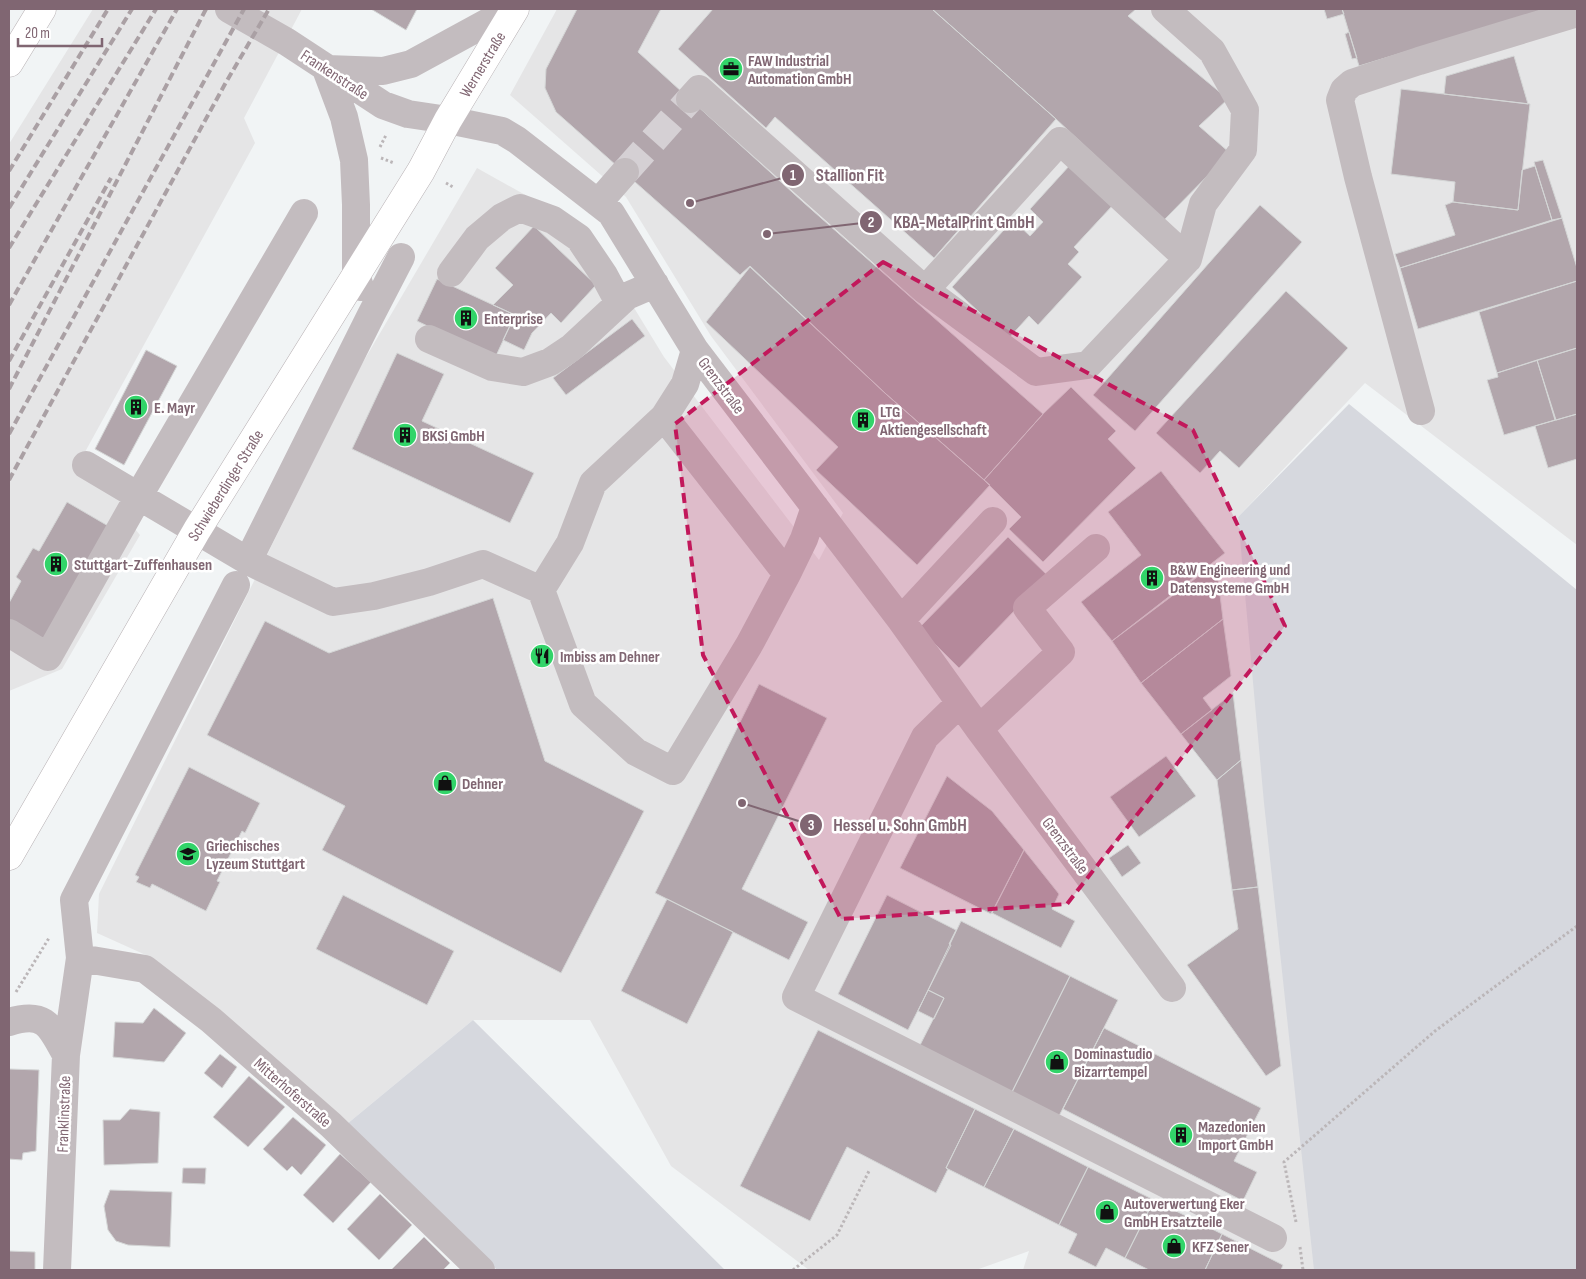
<svg xmlns="http://www.w3.org/2000/svg" width="1586" height="1279" font-family="'Sofia Sans Condensed',sans-serif">
  <rect width="100%" height="100%" fill="#f1f4f5"/>
  <path fill="#e5e5e6" d="M93,9H302L244,118L255,143L85,452L136,484L121,512L140,535L62,669L9,691V144Z
    M557,9H1577V545L1365,383L1238,517L1315,1270H1023L1029,1251L976,1270H809L671,1166L590,1020H473L347,1124L148,956L97,933L99,894L359,369L477,168L586,229L664,357L819,560L843,513L711,336L626,197L510,95Z"/>
  <path fill="#d6d8de" d="M1349,404L1577,590V1270H1314L1264,803L1238,517Z
    M473,1020L725,1270H497L347,1124Z"/>
  <path fill="#b2a6ac" stroke="#d4d6d6" d="M371,9H417L406,30Z
    M577,9H661L638,52L803,202L1043,414L984,480L886,394L750,266L740,275L556,112L545,88L546,69Z
    M713,9H932L1056,119L934,258L775,117L766,128L678,49Z
    M932,9H1136L1128,16L1228,99L1199,126L1230,153L1164,220L1056,119Z
    M1324,9H1342L1344,14L1327,19Z
    M1342,9H1546L1359,66Z
    M1349,32L1357,58L1352,59L1345,34Z
    M1514,56L1528,104L1444,94L1446,76Z
    M1401,89L1530,104L1518,210L1453,202L1455,182L1391,174Z
    M1543,160L1562,218L1552,220L1534,162Z
    M1070,165L1113,205L1074,247L1079,252L1068,264L1082,277L1038,325L1029,316L1008,339L952,287L1013,220L1030,236L1043,222L1030,209Z
    M1535,166L1552,220L1400,268L1395,254L1455,235L1445,205L1453,202L1518,210L1522,170Z
    M1260,205L1302,242L1135,431L1093,395Z
    M1562,218L1577,268V281L1418,329L1400,268Z
    M534,226L596,285L561,323L551,313L532,333L524,350L503,340L515,315L493,305L513,285L495,268Z
    M750,267L886,394L990,485L917,565L816,470L838,447L706,322Z
    M437,279L515,315L495,358L417,321Z
    M1577,281V348L1497,373L1479,312Z
    M1286,291L1348,348L1239,468L1220,451L1200,473L1156,433Z
    M632,319L645,336L566,395L553,378Z
    M1577,348V414L1556,420L1537,360Z
    M146,350L177,366L124,465L95,449Z
    M397,353L444,374L422,421L534,473L510,523L352,449Z
    M1537,360L1555,420L1504,435L1487,380L1498,377L1497,373Z
    M1071,387L1116,431L1108,439L1136,468L1043,562L1009,529L1021,517L984,480L1043,414Z
    M1577,414V459L1548,468L1535,426Z
    M1161,471L1225,553L1112,641L1081,602L1141,555L1108,512Z
    M67,502L110,527L44,640L9,620V603L21,581L16,577L33,548L39,551Z
    M1008,537L1048,576L959,668L919,628Z
    M1216,563L1223,619L1141,683L1112,641Z
    M493,598L545,761L644,811L561,973L322,850L345,806L207,735L265,621L329,653Z
    M1223,619L1231,676L1203,698L1212,710L1181,734L1141,683Z
    M759,684L827,718L742,889L808,922L789,960L655,893Z
    M1233,693L1241,760L1217,780L1181,734Z
    M1166,756L1196,796L1139,837L1110,797Z
    M1241,760L1258,887L1232,890L1217,780Z
    M189,767L260,803L245,833L242,831L217,881L220,882L206,911L152,884L150,888L136,882L139,877L135,875Z
    M947,776L992,811L1024,850L991,914L900,868Z
    M1128,845L1141,863L1122,877L1109,858Z
    M1024,850L1059,894L1052,909L1075,921L1061,948L992,913Z
    M1258,887L1281,1066L1266,1076L1187,965L1238,929L1232,890Z
    M343,895L454,951L427,1005L316,949Z
    M887,895L956,930L949,944L951,945L908,1030L838,994Z
    M667,899L733,932L687,1024L621,991Z
    M961,921L1070,976L1010,1096L918,1049L944,998L928,990Z
    M1070,976L1118,1000L1057,1120L1010,1096Z
    M928,990L944,998L934,1019L918,1011Z
    M154,1008L186,1033L164,1062L113,1057L115,1022L143,1023Z
    M1104,1028L1261,1108L1234,1161L1257,1172L1243,1201L1063,1109Z
    M818,1030L975,1109L946,1168L948,1169L936,1193L847,1147L810,1221L740,1186Z
    M220,1054L237,1067L222,1088L204,1073Z
    M9,1069L39,1070L36,1151L23,1153L22,1160L9,1159Z
    M249,1076L285,1107L248,1147L213,1117Z
    M130,1109L160,1112L158,1163L104,1165L103,1120H120Z
    M975,1109L1014,1129L984,1187L946,1168Z
    M293,1117L326,1145L301,1175L292,1166L287,1171L263,1149Z
    M1014,1129L1088,1167L1059,1225L984,1187Z
    M340,1154L371,1182L333,1223L303,1195Z
    M1088,1167L1154,1200L1125,1258L1106,1248L1096,1267L1068,1253L1077,1234L1059,1225Z
    M183,1168H206L205,1184L182,1183Z
    M110,1190L172,1192L170,1247L128,1245L116,1241L108,1230L104,1206Z
    M380,1194L412,1225L379,1260L347,1229Z
    M1154,1200L1222,1234L1205,1270H1149L1125,1258Z
    M1222,1234L1283,1265L1281,1270H1205Z
    M424,1237L450,1263L443,1270H391Z
    M9,1251L35,1252V1270H9Z"/>
  <g fill="none" stroke-linecap="round" stroke-linejoin="round">
    <path stroke="#d5d0d4" stroke-width="28" stroke-dasharray="28 14" stroke-linecap="butt" d="M625,172L690,99"/>
    <g stroke="#b7b0b3" stroke-width="29">
      <path id="major" d="M9,856L197,530L421,171L448,120L515,9"/>
    </g>
    <g stroke="#b6afb2" stroke-width="29">
      <path id="highway" d="M9,63L42,9"/>
    </g>
    <path stroke="#bbb6b8" stroke-width="3" stroke-dasharray="2.5 2.5" stroke-linecap="butt" d="M380,147L386,135
      M381,158L394,163
      M446,183L453,187
      M16,992L49,938
      M1296,1222L1284,1162L1435,1031L1577,926
      M1300,1247L1303,1270
      M793,1270L837,1235L869,1171"/>
    <path stroke="#c3bcbf" stroke-width="28" d="M229,9L287,42L383,105L408,114L448,120L502,131L517,140L611,213L695,350L901,620L979,729L1172,988
      M1165,9L1212,51L1245,110L1243,150L1203,204L1188,259
      M326,69L344,117L354,160L356,205V274L360,287
      M327,69L383,71L411,64L512,9
      M690,99L699,89L925,290L1036,372L1088,365L1188,259L1060,141L925,290
      M598,203L625,172
      M451,273L477,238L502,217L520,208L553,220L579,238L604,275L619,303
      M429,339L492,367L523,372L550,362L571,348L627,296L655,284
      M1421,411L1358,177L1340,100L1344,90L1352,83L1419,61L1577,13
      M664,417L685,384L695,350
      M86,465L248,561L333,602L374,596L429,582L483,564L541,590L583,704L636,752L673,771L749,645L787,574L664,417L593,483L570,543L541,590
      M248,561L371,315L401,257
      M787,574L804,539L815,507
      M901,620L993,521
      M9,633L48,657L145,485L304,213
      M960,703L925,737L796,997L1273,1238
      M979,729L1061,652L1027,608L1096,548
      M80,958L145,969L211,1020L331,1125L481,1270
      M9,1022C45,1011 50,1025 66,1055
      M57,1270L66,1055L80,958L74,900L236,585"/>
    <use href="#major" stroke="#fff" stroke-width="28"/>
    <use href="#highway" stroke="#fff" stroke-width="28"/>
    <path stroke="#aaa0a4" stroke-width="4" stroke-dasharray="8 4" stroke-linecap="butt" d="M9,171L108,9
      M9,208L132,9
      M9,248L156,9
      M9,305L177,9
      M9,361L111,178
      M9,389L206,9
      M9,434L244,9
      M9,480L225,84L269,9"/>
  </g>
  <path fill="#c2185b" fill-opacity="0.2" stroke="#c2185b" stroke-width="4" stroke-dasharray="10 6" stroke-linejoin="round" d="M883,262L1193,430L1285,626L1067,904L841,919L703,655L675,424Z"/>
  <defs>
    <g id="office-disc" transform="scale(1.25)"><circle r="9.5" fill="#32d469" stroke="#fff"/><path d="M-6-3h4V-5.5h4V-3h4V5H-6ZM-1-4.5V-3h2v-1.5ZM-6 0V1H6V0Z" fill="#111"/></g>
    <g id="building-disc" transform="scale(1.25)"><circle r="9.5" fill="#32d469" stroke="#fff"/><path d="M-4-6H4V6H1V3H-1V6H-4ZM-2.5-4.3h1.7v1.8h-1.7ZM.8-4.3h1.7v1.8H.8ZM-2.5-1h1.7V.8h-1.7ZM.8-1h1.7V.8H.8Z" fill="#111"/></g>
    <g id="restaurant-disc" transform="scale(1.25)"><circle r="9.5" fill="#32d469" stroke="#fff"/><path d="M-5-6h1v4h1v-4h1v4h1v-4h1v5L-1.5 .5V6h-2V.5L-5-1ZM5-6V6H3V1.5H1.5Q1.5-4 5-6Z" fill="#111"/></g>
    <g id="shop-disc" transform="scale(1.25)"><circle r="9.5" fill="#32d469" stroke="#fff"/><path d="M-5-2.5h2.3a2.7 3.5 0 0 1 5.4 0H5L5.5 6h-11ZM-1.5-2.5h3a1.5 2.3 0 0 0-3 0Z" fill="#111"/></g>
    <g id="school-disc" transform="scale(1.25)"><circle r="9.5" fill="#32d469" stroke="#fff"/><path d="M0-5L7-2L0 1L-7-2ZM-4 1L0 2.5L4 1V4Q0 6-4 4Z" fill="#111"/></g>
  </defs>
  <g fill-rule="evenodd">
    <use href="#office-disc" x="731" y="69"/>
    <use href="#building-disc" x="466" y="318"/>
    <use href="#building-disc" x="136" y="407"/>
    <use href="#building-disc" x="863" y="420"/>
    <use href="#building-disc" x="405" y="435"/>
    <use href="#building-disc" x="56" y="564"/>
    <use href="#building-disc" x="1152" y="578"/>
    <use href="#restaurant-disc" x="542" y="656"/>
    <use href="#shop-disc" x="445" y="783"/>
    <use href="#school-disc" x="188" y="854"/>
    <use href="#shop-disc" x="1057" y="1062"/>
    <use href="#building-disc" x="1181" y="1135"/>
    <use href="#shop-disc" x="1107" y="1212"/>
    <use href="#shop-disc" x="1174" y="1246"/>
  </g>
  <g text-anchor="middle" stroke-width="5" stroke-linejoin="round" paint-order="stroke">
    <g font-size="16" font-weight="bold" fill="#806672" stroke="#fff" text-anchor="start">
      <text x="748" y="66">FAW Industrial<tspan x="748" dy="18">Automation GmbH</tspan></text>
      <text x="484" y="324">Enterprise</text>
      <text x="154" y="413">E. Mayr</text>
      <text x="880" y="417">LTG<tspan x="880" dy="18">Aktiengesellschaft</tspan></text>
      <text x="422" y="441">BKSi GmbH</text>
      <text x="74" y="570">Stuttgart-Zuffenhausen</text>
      <text x="1170" y="575">B&amp;W Engineering und<tspan x="1170" dy="18">Datensysteme GmbH</tspan></text>
      <text x="560" y="662">Imbiss am Dehner</text>
      <text x="462" y="789">Dehner</text>
      <text x="206" y="851">Griechisches<tspan x="206" dy="18">Lyzeum Stuttgart</tspan></text>
      <text x="1074" y="1059">Dominastudio<tspan x="1074" dy="18">Bizarrtempel</tspan></text>
      <text x="1198" y="1132">Mazedonien<tspan x="1198" dy="18">Import GmbH</tspan></text>
      <text x="1124" y="1209">Autoverwertung Eker<tspan x="1124" dy="18">GmbH Ersatzteile</tspan></text>
      <text x="1192" y="1252">KFZ Sener</text>
    </g>
    <g font-size="16" fill="#806672" stroke="#fff">
      <text transform="translate(482 64) rotate(-59)" y="6">Wernerstraße</text>
      <text transform="translate(335 74) rotate(33)" y="6">Frankenstraße</text>
      <text transform="translate(722 385) rotate(53)" y="6">Grenzstraße</text>
      <text transform="translate(225 485) rotate(-58)" y="6">Schwieberdinger Straße</text>
      <text transform="translate(1066 845) rotate(53)" y="6">Grenzstraße</text>
      <text transform="translate(293 1092) rotate(41)" y="6">Mitterhoferstraße</text>
      <text transform="translate(63 1114) rotate(-88)" y="6">Franklinstraße</text>
    </g>
  </g>
  <path fill="none" stroke="#806672" stroke-width="2" d="M690 203L793 175M767 234L871 222M742 803L811 825"/>
  <g fill="#806672" stroke="#fff" stroke-width="2">
    <circle cx="690" cy="203" r="5"/>
    <circle cx="767" cy="234" r="5"/>
    <circle cx="742" cy="803" r="5"/>
    <circle cx="793" cy="175" r="12"/>
    <circle cx="871" cy="222" r="12"/>
    <circle cx="811" cy="825" r="12"/>
  </g>
  <g font-size="15" text-anchor="middle" font-weight="bold" fill="#fff">
    <text x="793" y="180">1</text>
    <text x="871" y="227">2</text>
    <text x="811" y="830">3</text>
  </g>
  <g font-size="18" text-anchor="middle" font-weight="bold" fill="#806672" stroke="#fff" stroke-width="5" stroke-linejoin="round" paint-order="stroke">
    <text x="850" y="181">Stallion Fit</text>
    <text x="964" y="228">KBA-MetalPrint GmbH</text>
    <text x="900" y="831">Hessel u. Sohn GmbH</text>
  </g>
  <rect width="1586" height="1279" fill="none" stroke="#806672" stroke-width="20"/>
  <path d="M18 38v8h84v-8" fill="none" stroke="#806672" stroke-width="2.5"/>
  <text x="25" y="38" font-size="15" fill="#806672" stroke="#ffffff" stroke-width="4" paint-order="stroke">20 m</text>
</svg>
